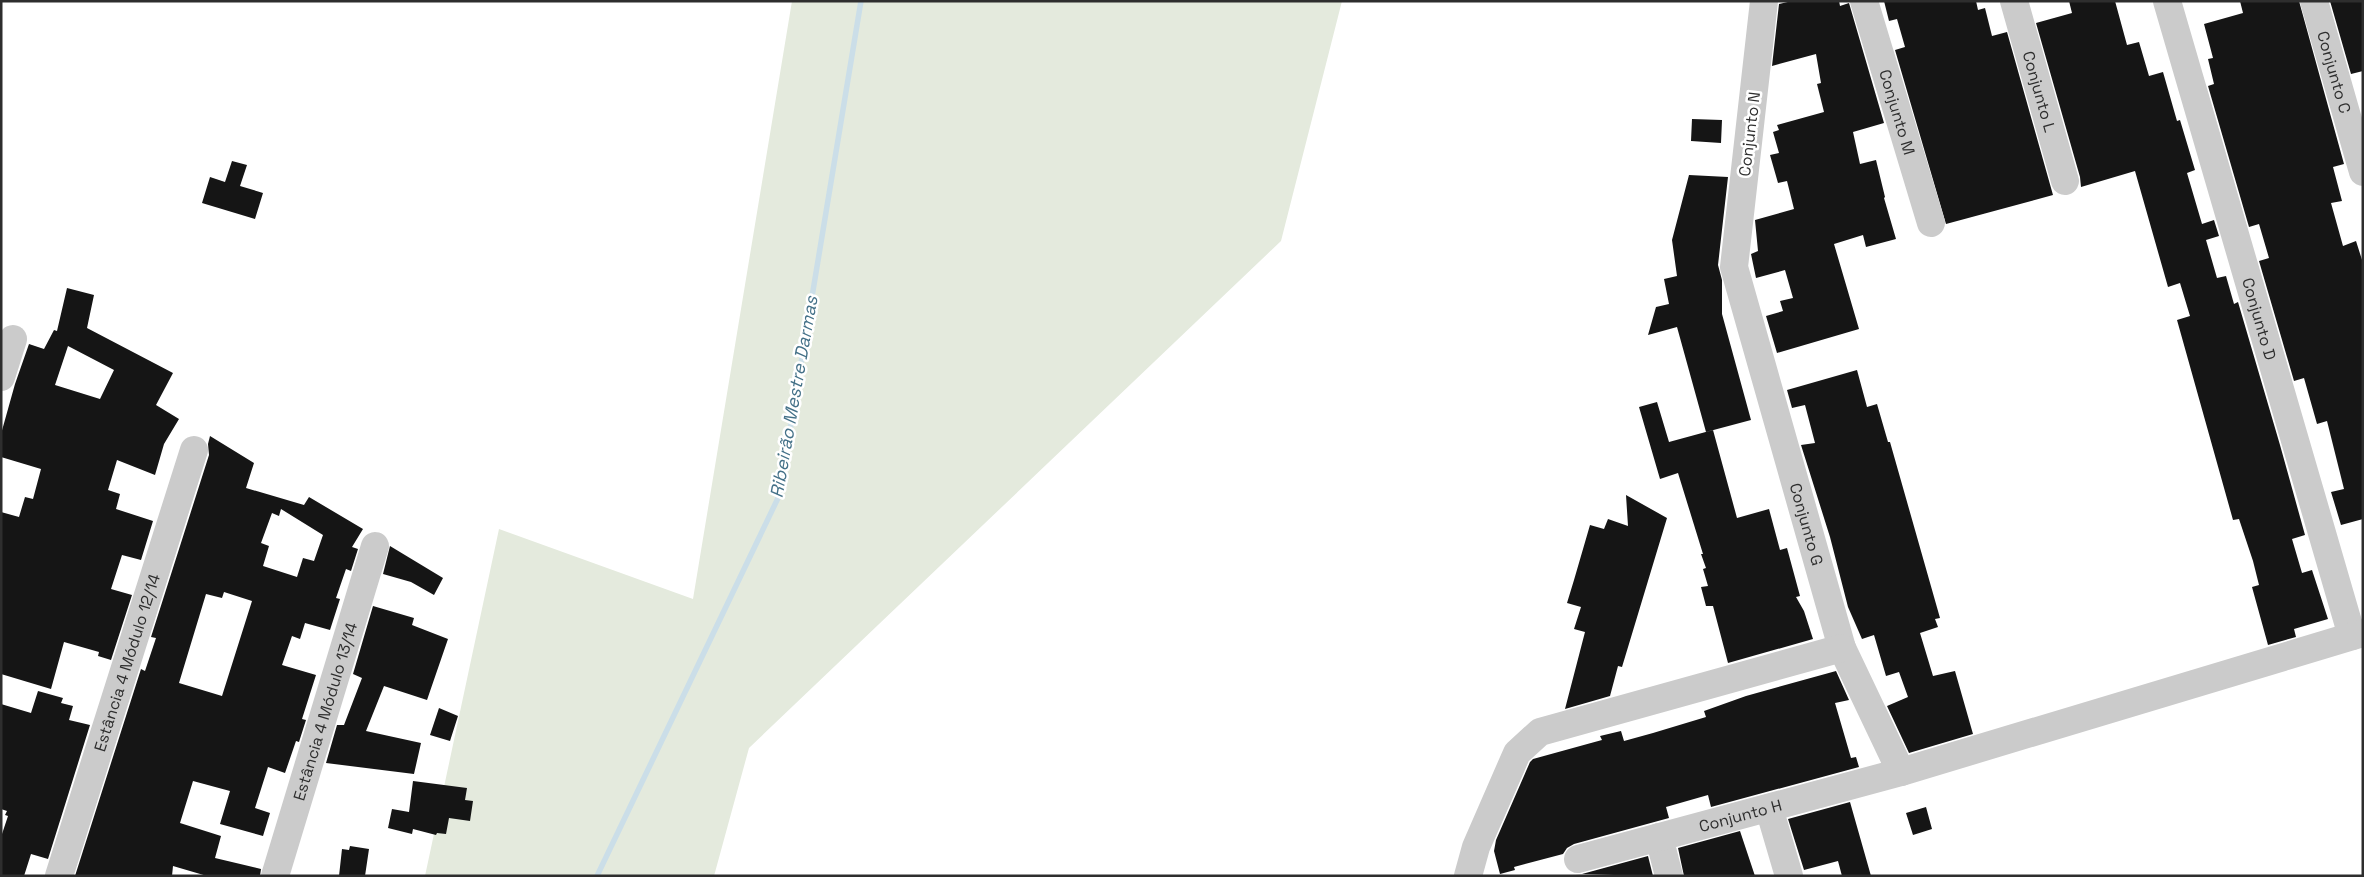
<svg xmlns="http://www.w3.org/2000/svg" width="2364" height="877" font-family="'Space Grotesk',sans-serif">
  <rect width="100%" height="100%" fill="#fff"/>
  <path fill="#e4eadd" d="M792,1H1342L1281,241L749,748L714,876H425L499,529L693,599Z"/>
  <g fill="none" stroke-linecap="round" stroke-linejoin="round">
    <path stroke="#cbdee8" stroke-width="5.5" d="M597,876L779,496L861,1"/>
  </g>
  <path fill="#151515" fill-rule="evenodd" d="M1792,1H1839L1840,6L1849,3L1884,123L1853,132L1860,164L1876,160L1885,197L1884,198L1896,239L1866,247L1863,235L1834,244L1859,329L1777,353L1766,316L1783,311L1780,301L1793,298L1785,270L1756,278L1751,254L1758,251L1755,220L1794,209L1787,181L1778,183L1770,155L1779,153L1773,132L1779,130L1777,125L1824,112L1817,84L1821,83L1816,54L1772,66L1779,4Z
    M1884,1H1976L1978,10L1985,8L1992,36L2007,32L2053,195L1946,224L1895,50L1905,47L1897,19L1889,21Z
    M2069,1H2115L2127,45L2139,42L2149,76L2163,72L2177,121L2180,120L2195,170L2187,173L2202,224L2214,220L2219,236L2206,240L2217,278L2226,276L2234,304L2238,302L2280,445L2305,535L2292,539L2302,573L2312,570L2328,619L2294,629L2296,637L2268,645L2252,587L2259,585L2253,561L2239,519L2233,520L2177,320L2190,316L2180,283L2168,287L2135,171L2081,187L2080,177L2036,23L2072,13Z
    M2240,1H2299L2344,164L2333,167L2342,201L2331,203L2343,246L2356,241L2363,263V519L2341,525L2331,492L2344,489L2327,421L2317,424L2304,378L2294,381L2259,261L2269,258L2259,224L2249,227L2208,86L2214,84L2208,59L2213,58L2204,24L2243,13Z
    M2330,1H2363V71L2351,74Z
    M1692,119L1722,120L1721,143L1691,141Z
    M232,161L247,165L240,186L263,193L255,219L202,203L210,177L225,182Z
    M1689,175L1728,177L1718,265L1722,280V314L1751,420L1706,432L1677,327L1648,335L1656,307L1669,304L1664,279L1677,276L1672,240Z
    M67,288L94,295L87,328L173,373L156,405L179,419L164,444L155,475L117,460L108,490L120,494L116,509L153,521L141,560L122,555L111,589L132,595L111,660L98,656L99,652L64,642L51,689L1,674V512L19,517L25,497L33,499L41,469L1,457V434L15,384L29,344L44,349L54,330L57,331ZM68,346L114,370L100,399L55,385Z
    M1857,370L1867,407L1877,404L1888,442H1890L1940,618L1935,619L1938,627L1920,633L1933,676L1955,671L1973,734L1909,753L1887,706L1908,697L1899,672L1886,676L1874,635L1862,639L1848,607L1830,537L1801,445L1815,443L1805,405L1792,408L1787,390Z
    M1657,402L1669,442L1713,430L1737,518L1769,509L1780,550L1787,548L1800,596L1796,597L1804,611L1813,639L1728,663L1713,606H1706L1701,587L1708,586L1703,569L1706,568L1701,554H1703L1678,473L1660,479L1639,407Z
    M210,436L254,463L246,488L304,505L309,497L363,529L352,547L358,549L351,571L346,569L336,598L340,599L330,630L305,623L300,639L292,636L282,665L316,675L302,719L306,720L299,742L296,741L285,773L268,767L255,808L270,813L263,836L220,824L230,791L193,781L180,823L221,836L215,858L261,869L260,876H207L173,866L172,876H75L141,669L145,671L156,638L151,637L209,455L208,444ZM281,509L323,535L314,561L303,558L297,577L263,566L269,546L261,543L272,513L279,516ZM224,592L252,601L222,696L179,683L206,594L222,598Z
    M1626,495L1667,518L1622,667L1618,666L1610,696L1565,709L1585,632L1574,629L1581,607L1567,603L1574,580L1590,525L1604,529L1608,519L1628,526Z
    M390,546L443,578L434,595L411,582L383,574Z
    M373,606L414,618L412,625L448,639L427,700L384,686L366,731L421,743L414,774L326,763L337,725H344L362,678L353,674Z
    M1836,671L1849,700L1835,703L1851,758L1856,757L1859,767L1711,807L1708,795L1666,807L1669,818L1574,844L1567,848L1563,854L1514,867L1515,870L1500,874L1494,851L1496,840L1530,762L1533,759L1591,743L1602,740L1600,736L1621,731L1624,741L1653,733L1706,717L1704,711L1746,696Z
    M38,691L63,698L61,703L73,706L69,720L90,725L48,859L31,854L24,876H1V837L8,816L5,815L7,811L1,809V704L31,713Z
    M439,708L458,716L450,741L430,735Z
    M413,781L467,788L465,800L473,801L470,821L449,818L446,834L437,833L436,835L413,829L412,834L388,828L392,809L409,812Z
    M1850,802L1871,876H1842L1838,861L1804,870L1788,819Z
    M1926,807L1932,829L1913,835L1906,813Z
    M1740,831L1755,876H1684L1678,848Z
    M350,846L369,849L365,876H339L342,849L349,850Z
    M1648,856L1653,876L1575,874H1582Z"/>
  <g fill="none" stroke-linecap="round" stroke-linejoin="round">
    <g stroke="#cbcbcb" stroke-width="28">
      <path id="s1" d="M1764,1L1734,267L1842,648L1901,772"/>
      <path id="s2" d="M1864,1L1931,223"/>
      <path id="s3" d="M2014,1L2065,181"/>
      <path id="s4" d="M2167,1L2352,636"/>
      <path id="s5" d="M2314,1L2363,172"/>
      <path d="M1,377L13,339"/>
      <path d="M1769,808L1789,876"/>
      <path d="M1659,837L1669,876"/>
      <path id="s6" d="M1578,859L1901,772L2363,633"/>
      <path id="s7" d="M59,876L194,450"/>
      <path id="s8" d="M275,876L375,546"/>
      <path d="M1468,876L1476,847L1517,753L1540,732L1842,648"/>
    </g>
  </g>
  <g text-anchor="middle" stroke-width="5" stroke-linejoin="round" paint-order="stroke">
    <g font-size="16" fill="#2e2e2e" stroke="#fff">
      <text dy="6" stroke="none"><textPath href="#s5" startOffset="74">Conjunto C</textPath></text>
      <text dy="6" stroke="none"><textPath href="#s3" startOffset="94">Conjunto L</textPath></text>
      <text dy="6" stroke="none"><textPath href="#s2" startOffset="116">Conjunto M</textPath></text>
      <text transform="translate(1749 134) rotate(-83)" y="6">Conjunto N</text>
      <text dy="6" stroke="none"><textPath href="#s4" startOffset="331">Conjunto D</textPath></text>
      <text dy="6" stroke="none"><textPath href="#s1" startOffset="535">Conjunto G</textPath></text>
      <text dy="6" stroke="none"><textPath href="#s7" startOffset="224">Estância 4 Módulo 12/14</textPath></text>
      <text dy="6" stroke="none"><textPath href="#s8" startOffset="172">Estância 4 Módulo 13/14</textPath></text>
      <text dy="6" stroke="none"><textPath href="#s6" startOffset="168">Conjunto H</textPath></text>
    </g>
    <g font-size="18" font-style="italic" fill="#447188" stroke="#fff">
      <text transform="translate(794 397) rotate(-80)" y="6">Ribeirão Mestre Darmas</text>
    </g>
  </g>
  <rect width="2364" height="877" fill="none" stroke="#2e2e2e" stroke-width="5"/>
</svg>
